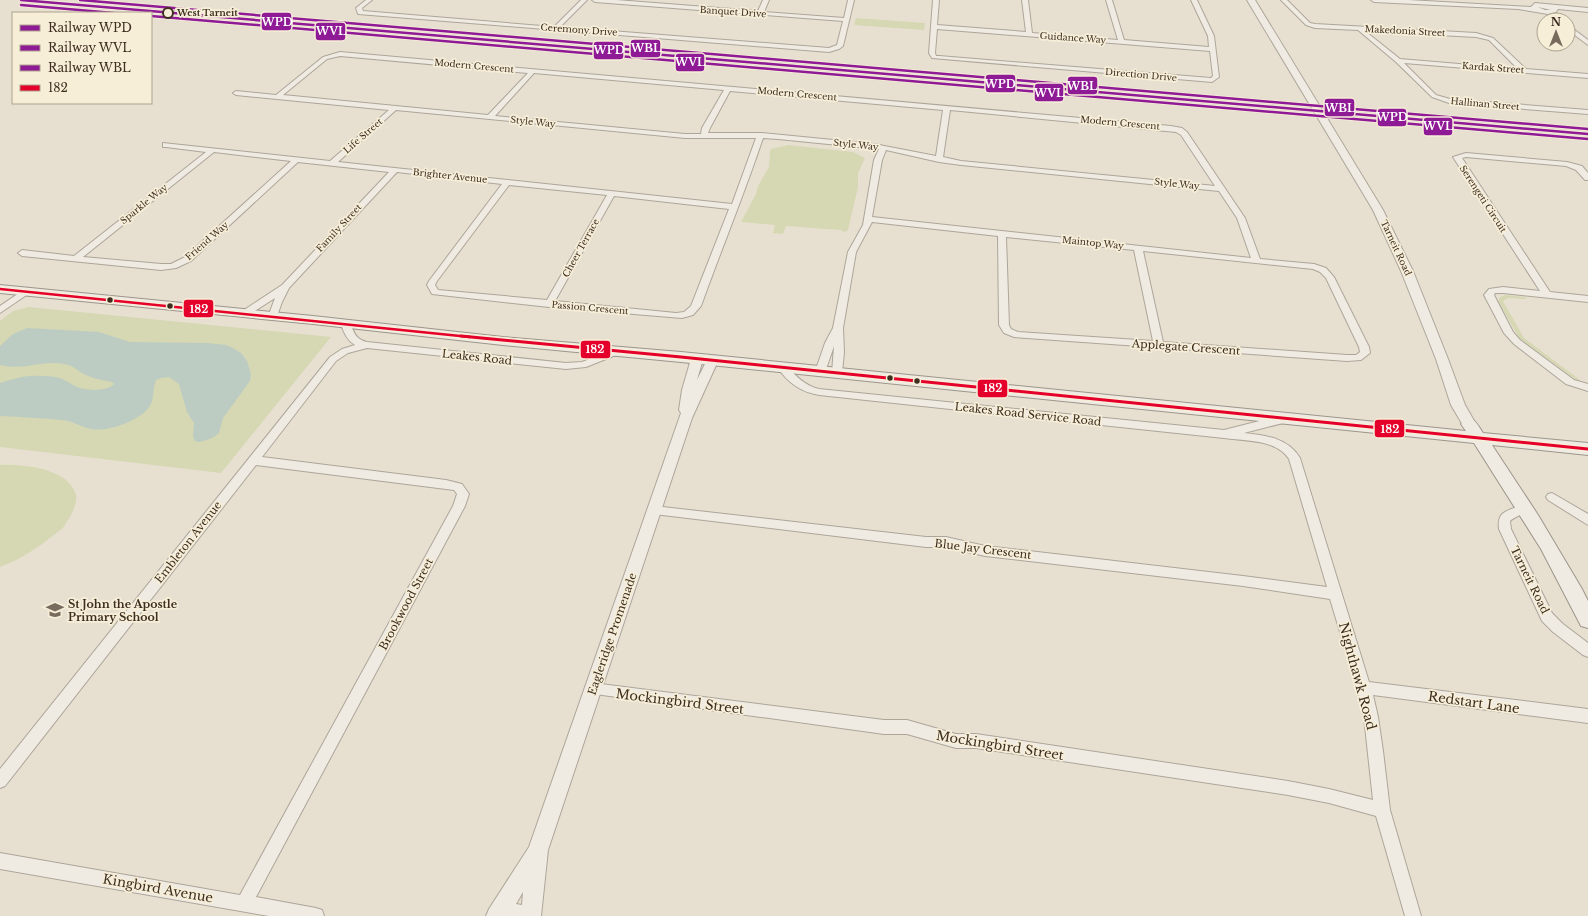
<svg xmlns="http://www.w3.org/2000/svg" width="1588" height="916" font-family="'Libre Baskerville',serif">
  <rect width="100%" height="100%" fill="#e7e0d1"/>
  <path fill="#d6d7b3" d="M856,18L925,23L924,30L854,25Z
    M788,145L853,152L865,158L858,173V187L848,230L845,232L840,230L786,226L783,234L773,233L775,225L741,222L756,194L758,186L769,167L770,151L771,149Z
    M1505,295L1524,297L1527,299L1508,298L1503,301L1524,338L1580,380L1579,381L1572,377L1519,338L1498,301L1500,297Z
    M29,307L331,337L221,473L0,447V321L13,311Z
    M0,465C22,464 69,468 76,495C78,503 71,516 66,523C64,528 59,531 55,534C38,548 21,559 0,567Z"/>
  <path fill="#bcccc2" d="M27,328L99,332L130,342L207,343L226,345L233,348L241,353L247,361L251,374L250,381L223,418L219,433L214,437L207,440L199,442L195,441L193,436L194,423L187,412L179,384L169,377L161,378L156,380C152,389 155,399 149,407C141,420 106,433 91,429C81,427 73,421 62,420C41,418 21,417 0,416V383C13,379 26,375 40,376C46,376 53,376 59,378C65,379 70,384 75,386C84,391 107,392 114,384L112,382C103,380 94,379 86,375C78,372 74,365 64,364C41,360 25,371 0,365V346L13,334Z"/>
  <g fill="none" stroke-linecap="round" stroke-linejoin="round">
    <g stroke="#ada599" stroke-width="2">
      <path id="minor" d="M366,0H372L362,8L363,11L554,27L581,0H587L560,27L829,48L837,45L843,21L595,2L592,0H616L758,11L763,0H769L764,12L844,18L848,0H854L843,46L839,49L829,52L358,14L356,8Z
        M933,0H939L937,25L1026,32L1022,0H1028L1032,33L1118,40L1106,0H1112L1124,40L1209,47L1208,36L1191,0H1197L1214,36L1219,77L1212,82L932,58L929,53ZM937,29L1210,51L1213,76L1211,78L939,56H936L935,53Z
        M1281,0H1287L1310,23L1315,24L1476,33L1493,38L1526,69L1588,74V78L1404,63L1436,95L1450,99L1588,110V114L1449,103L1432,97L1396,62L1358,30L1315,28L1306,25ZM1365,31L1476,37L1489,40L1518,69L1400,59Z
        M1371,0H1408L1531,7L1535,3L1588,8V12L1558,9L1556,12L1548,14L1518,9L1374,2ZM1538,7L1551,10H1545Z
        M1568,25L1588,40V45L1568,30Z
        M340,52L1171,126L1182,128L1187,132L1245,218L1260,259L1314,264L1326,268L1334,277L1369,347L1370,353L1361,360L1347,361L1014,337L1004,333L999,325L998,236L872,222L856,252L843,328L844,352L842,373L837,376L832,373L834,346L825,372L824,374H816L815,372L825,343L833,328L848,252L863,225L874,160L879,149L778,139L763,138C744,195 721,250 701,306L693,315L682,318L549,307L432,294L427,285L429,281L502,184L397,172L289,288L282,302L276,319H270L268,317L275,298L247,316H241L239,314L241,312L282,285L389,172L298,162L191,261L176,268L161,270L22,256L18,253L22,250L74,256L206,152L166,147H163V143L330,161L389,110L236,95L233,93L236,91L276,95L323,57ZM340,56L528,73L488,115L283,95L327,59ZM534,73L724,90L702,128L701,134H685L495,116ZM730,91L943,110L936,156L874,144L761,133H708L710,128ZM396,110L685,138H756L732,204L338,162ZM950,110L1176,132L1181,135L1215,186L961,161L943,157ZM886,150L939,162L961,165L1219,191L1237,218L1251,258L872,217L882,160ZM214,152L291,161L185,257L171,264H161L83,257ZM509,185L607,195L547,300L438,290L435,285L437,281ZM614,196L729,209L691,306L684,312L676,313L555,301ZM1006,237L1134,250L1153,341L1018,332L1011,329L1009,325ZM1143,251L1313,269L1320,272L1326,278L1359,347L1360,352L1356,355H1347L1163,342Z
        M1466,153L1567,162L1582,166L1588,173V180H1585L1576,170L1566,166L1466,157L1462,158L1550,292L1588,296V302L1503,293H1495L1494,295L1513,332L1520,340L1574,380L1588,384V391L1566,384L1514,344L1504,333L1484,295L1489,289L1503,287L1540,291L1453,157Z
        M25,289L28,290L30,292L28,294L0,313V306Z
        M346,321C355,324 350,338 367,342L566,363L582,362L618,348L623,351L621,353L586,367L566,369L367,348L348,353L336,361L262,457L446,480L462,484L469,494L465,506L256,897L316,908L322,910L324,916H269L0,869V853L240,895L453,506L457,494L454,490L256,465L5,786L0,788V769L330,357L342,349L355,345C347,340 344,333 341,324Z
        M783,365L787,366C796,376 805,386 819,389L1224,430L1283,415L1287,416L1288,419L1287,422L1244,433C1265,435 1288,438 1300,458L1369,682L1588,709V723L1373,695L1378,717L1383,751L1390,810L1421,916H1405L1376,816L1329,803L1288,795L976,748H956L907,734H884L588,693L586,689L588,685L593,683L884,720H907L956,734H976L1288,781L1329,789L1373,800L1364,717L1357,688L1330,599L1243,586L985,556L946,547H926L654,514L650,513L648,510L650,507L654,506L926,537H946L985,546L1243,576L1327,587L1289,459C1276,439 1245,441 1224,438L819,395C801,392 788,383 778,368Z
        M1552,493L1588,514V525L1548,500L1546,497L1548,494Z
        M1523,499L1527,500C1534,514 1517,514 1510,521L1511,529L1552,613L1563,624L1588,643V657L1583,655L1553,632L1542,621L1499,529C1497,513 1504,512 1517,507L1519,500Z"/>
    </g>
    <g stroke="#ada599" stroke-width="2">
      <path id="tertiary" d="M1247,0H1255L1383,210L1413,271L1448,359L1465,405L1476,424L1474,427L1469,429L1464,427L1451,405L1436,359L1401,271L1373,210Z
        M697,355L701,356L703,359L697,380L708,358L712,357L716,358L718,361L692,418L548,850L541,916H486L489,909L529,847L681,413L679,410L682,390L691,359L693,356ZM523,892L522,905L516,904Z"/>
    </g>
    <g stroke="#9c958a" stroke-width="2">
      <path id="secondary" d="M0,285L313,316L503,337L681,352L1466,431L1461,424L1464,420C1475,417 1477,424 1483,433L1588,443V455L1492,445L1538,515L1582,589L1588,601V628L1581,626L1541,549L1474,443L681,362L503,345L313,324L0,293Z"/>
    </g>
    <use href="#minor" fill="#efebe3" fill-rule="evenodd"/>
    <use href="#tertiary" fill="#efebe3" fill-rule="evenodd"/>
    <use href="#secondary" fill="#efebe3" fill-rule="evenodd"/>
    <g stroke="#f7eed8" stroke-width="5">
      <path id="bus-1-far1" d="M0,289L470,337"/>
    </g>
    <g stroke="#f7eed8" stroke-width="6">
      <path id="bus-1" d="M461,336L681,357L1588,449"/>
    </g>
    <use href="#bus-1-far1" stroke="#e4002b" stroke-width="2.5"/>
    <use href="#bus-1" stroke="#e4002b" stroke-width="3"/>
    <g stroke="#f7eed8" stroke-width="4">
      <path id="rail-1" d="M21,0L1588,134"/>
    </g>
    <g stroke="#f7eed8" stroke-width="4">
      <path id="rail-2" d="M21,5L114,13
        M151,16L1588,139"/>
    </g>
    <g stroke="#f7eed8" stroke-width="4">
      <path id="rail-3" d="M80,0L1588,129"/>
    </g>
    <use href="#rail-1" stroke="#8f1a95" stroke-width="2.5"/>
    <use href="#rail-2" stroke="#8f1a95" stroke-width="2.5"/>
    <use href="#rail-3" stroke="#8f1a95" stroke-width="2.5"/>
  </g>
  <defs>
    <g id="school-bare" transform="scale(1.38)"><path d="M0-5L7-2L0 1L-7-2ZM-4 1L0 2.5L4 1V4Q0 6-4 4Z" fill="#786c5e" stroke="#f7eed8" stroke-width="2.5" paint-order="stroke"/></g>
  </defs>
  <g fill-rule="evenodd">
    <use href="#school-bare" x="55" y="610"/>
  </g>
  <circle fill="#f7eed8" stroke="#3d2e20" stroke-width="2" cx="168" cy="13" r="5"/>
  <g fill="#3d2e20" stroke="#f7eed8" stroke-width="1.5">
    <circle cx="110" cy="300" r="3.5"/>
    <circle cx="170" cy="306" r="3.5"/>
    <circle cx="890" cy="378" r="3.5"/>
    <circle cx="917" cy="381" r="3.5"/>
  </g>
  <g text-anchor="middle" stroke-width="3.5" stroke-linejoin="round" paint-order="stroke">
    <g font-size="9" fill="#3d2e20" stroke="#f7eed8">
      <text transform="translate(733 12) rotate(4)" y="3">Banquet Drive</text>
      <text transform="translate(579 30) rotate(4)" y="3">Ceremony Drive</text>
      <text transform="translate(1405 31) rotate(3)" y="3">Makedonia Street</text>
      <text transform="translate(1073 38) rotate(4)" y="3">Guidance Way</text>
      <text transform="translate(474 66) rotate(5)" y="3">Modern Crescent</text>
      <text transform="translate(1493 68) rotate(4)" y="3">Kardak Street</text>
      <text transform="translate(1141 75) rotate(5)" y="3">Direction Drive</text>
      <text transform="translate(797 94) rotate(5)" y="3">Modern Crescent</text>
      <text transform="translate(1485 104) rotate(5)" y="3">Hallinan Street</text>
      <text transform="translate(533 122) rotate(6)" y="3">Style Way</text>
      <text transform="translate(1120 123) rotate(5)" y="3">Modern Crescent</text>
      <text transform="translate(363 136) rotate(-41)" y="3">Life Street</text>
      <text transform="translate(856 145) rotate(6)" y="3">Style Way</text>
      <text transform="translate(450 176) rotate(6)" y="3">Brighter Avenue</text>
      <text transform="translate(1177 184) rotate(6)" y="3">Style Way</text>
      <text transform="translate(1483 199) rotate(57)" y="3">Serengeti Circuit</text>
      <text transform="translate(144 204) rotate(-39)" y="3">Sparkle Way</text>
      <text transform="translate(339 228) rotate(-47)" y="3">Family Street</text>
      <text transform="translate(207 241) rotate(-41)" y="3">Friend Way</text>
      <text transform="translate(1093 243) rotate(6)" y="3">Maintop Way</text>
      <text transform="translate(581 248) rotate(-61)" y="3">Cheer Terrace</text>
      <text transform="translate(1396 248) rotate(65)" y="3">Tarneit Road</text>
      <text transform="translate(590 308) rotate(5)" y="3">Passion Crescent</text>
    </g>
    <g font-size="9" font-weight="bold" fill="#3d2e20" stroke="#f7eed8" text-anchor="start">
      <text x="177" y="16">West Tarneit</text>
    </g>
    <g font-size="11" fill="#3d2e20" stroke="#f7eed8">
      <text transform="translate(1186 347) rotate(4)" y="4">Applegate Crescent</text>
      <text transform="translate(477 357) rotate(6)" y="4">Leakes Road</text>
      <text transform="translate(1028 414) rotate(6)" y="4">Leakes Road Service Road</text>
      <text transform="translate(188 542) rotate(-52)" y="4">Embleton Avenue</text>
      <text transform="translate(983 549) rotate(7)" y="4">Blue Jay Crescent</text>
      <text transform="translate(1530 580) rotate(64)" y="4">Tarneit Road</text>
      <text transform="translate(406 604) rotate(-62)" y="4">Brookwood Street</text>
      <text transform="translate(612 634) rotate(-71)" y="4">Eagleridge Promenade</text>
    </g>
    <g font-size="11" font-weight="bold" fill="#3d2e20" stroke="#f7eed8" text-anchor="start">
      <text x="68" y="608">St John the Apostle<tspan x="68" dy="13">Primary School</tspan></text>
    </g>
    <g font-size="13" fill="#3d2e20" stroke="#f7eed8">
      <text transform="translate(1358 676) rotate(75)" y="5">Nighthawk Road</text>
      <text transform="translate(680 701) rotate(7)" y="5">Mockingbird Street</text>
      <text transform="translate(1474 702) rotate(8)" y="5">Redstart Lane</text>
      <text transform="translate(1000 745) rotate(9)" y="5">Mockingbird Street</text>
      <text transform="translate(158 888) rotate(10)" y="5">Kingbird Avenue</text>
    </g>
  </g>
  <g stroke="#f7eed8" stroke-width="1.5">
    <rect x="261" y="12" width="31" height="19" rx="4" fill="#8f1a95"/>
    <rect x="315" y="22" width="31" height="19" rx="4" fill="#8f1a95"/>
    <rect x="630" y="39" width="31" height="19" rx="4" fill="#8f1a95"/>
    <rect x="593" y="41" width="31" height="19" rx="4" fill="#8f1a95"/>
    <rect x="675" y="53" width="30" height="19" rx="4" fill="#8f1a95"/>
    <rect x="985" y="74" width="31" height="19" rx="4" fill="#8f1a95"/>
    <rect x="1067" y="76" width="31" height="19" rx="4" fill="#8f1a95"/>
    <rect x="1034" y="83" width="30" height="19" rx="4" fill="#8f1a95"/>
    <rect x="1324" y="98" width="31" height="19" rx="4" fill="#8f1a95"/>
    <rect x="1377" y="108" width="30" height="19" rx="4" fill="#8f1a95"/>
    <rect x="1423" y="117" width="30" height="19" rx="4" fill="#8f1a95"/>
    <rect x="183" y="299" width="31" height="19" rx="4" fill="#e4002b"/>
    <rect x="580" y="340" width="31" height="19" rx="4" fill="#e4002b"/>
    <rect x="977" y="379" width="31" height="19" rx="4" fill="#e4002b"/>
    <rect x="1374" y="419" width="31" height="19" rx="4" fill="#e4002b"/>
  </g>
  <g font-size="11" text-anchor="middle" font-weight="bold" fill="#fff">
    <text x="277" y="26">WPD</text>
    <text x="331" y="35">WVL</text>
    <text x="646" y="52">WBL</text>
    <text x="609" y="54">WPD</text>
    <text x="690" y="66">WVL</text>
    <text x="1000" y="88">WPD</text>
    <text x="1082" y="90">WBL</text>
    <text x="1049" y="97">WVL</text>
    <text x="1340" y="112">WBL</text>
    <text x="1392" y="121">WPD</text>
    <text x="1438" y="130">WVL</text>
    <text x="199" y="313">182</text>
    <text x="595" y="353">182</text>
    <text x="993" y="392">182</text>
    <text x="1390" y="433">182</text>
  </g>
  <rect x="12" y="12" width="140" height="92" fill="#f7eed8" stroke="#ada18e"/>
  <rect x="20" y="25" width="20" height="6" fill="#8f1a95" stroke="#ada18e"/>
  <text x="48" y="32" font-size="12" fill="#3d2e20">Railway WPD</text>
  <rect x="20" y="45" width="20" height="6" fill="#8f1a95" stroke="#ada18e"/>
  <text x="48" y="52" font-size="12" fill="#3d2e20">Railway WVL</text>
  <rect x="20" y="65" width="20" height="6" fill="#8f1a95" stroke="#ada18e"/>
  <text x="48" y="72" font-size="12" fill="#3d2e20">Railway WBL</text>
  <rect x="20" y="85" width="20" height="6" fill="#e4002b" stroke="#ada18e"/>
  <text x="48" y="92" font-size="12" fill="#3d2e20">182</text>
  <g transform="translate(1556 32)"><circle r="19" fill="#f7eed8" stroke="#ada18e"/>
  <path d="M0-3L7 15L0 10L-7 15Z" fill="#786c5e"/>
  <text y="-6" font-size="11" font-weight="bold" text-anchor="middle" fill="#3d2e20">N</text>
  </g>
</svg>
